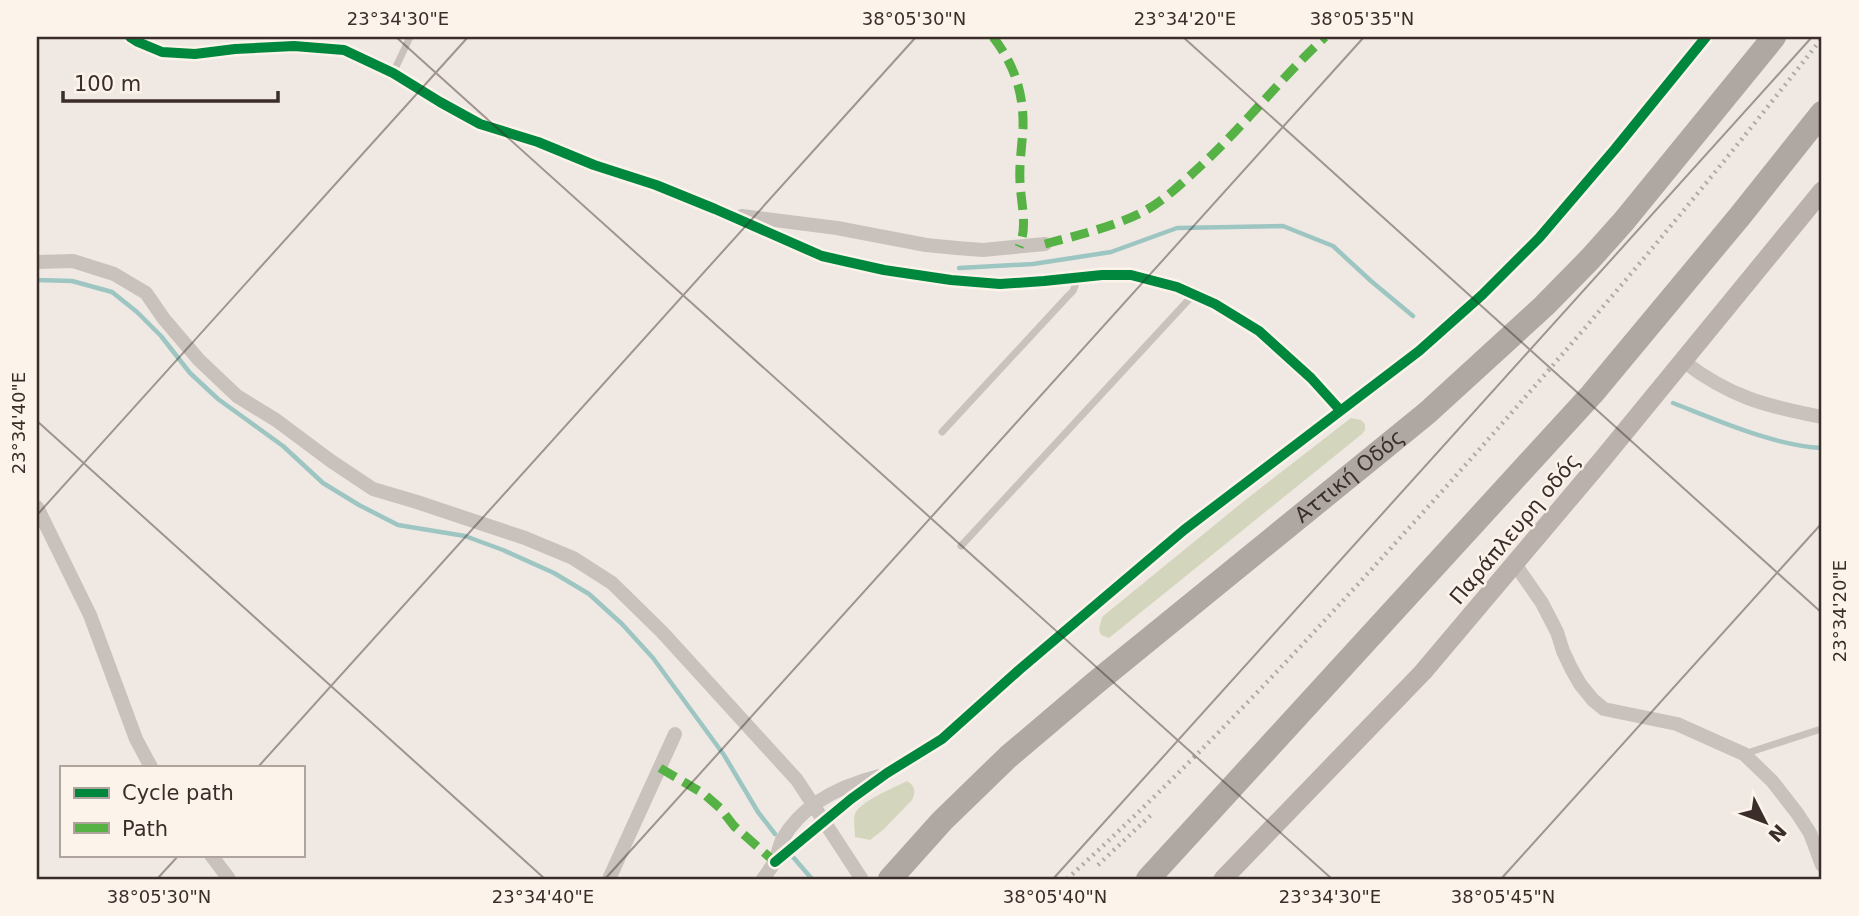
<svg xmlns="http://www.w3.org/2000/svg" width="1859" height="916" font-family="'DejaVu Sans',sans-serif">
  <rect width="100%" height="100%" fill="#f0e9e3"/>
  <path fill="#d3d6bc" d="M1351,418L1361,420L1365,424V430L1362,434L1109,638L1101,635L1099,629L1102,617L1244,501Z
    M907,781C915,786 916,791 912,800L883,830L870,840L855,837C855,830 853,820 855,814C859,802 895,787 907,781Z"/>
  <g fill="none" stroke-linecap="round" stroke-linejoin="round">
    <path stroke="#9dc5c2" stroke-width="4.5" d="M959,268L1033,264L1111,252L1177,228L1283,226L1333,246L1371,281L1413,316
      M37,280L72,281L112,292L137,312L161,336L190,373L218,399L283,446L323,483L359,505L398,525L465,536L503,550L554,573L589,594L622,624L653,658L724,755L758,812L775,834
      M1673,403C1717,420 1775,446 1822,448
      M793,857L812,879"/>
    <path stroke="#c9c1bc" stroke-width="7" d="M393,73L410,37
      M942,432L1068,296L1073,291L1078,278
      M961,546L1193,295
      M1744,754L1818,730H1822"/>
    <path stroke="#c9c1bc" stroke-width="14" d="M130,37L138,42L162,52L195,54L235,49L294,46L344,50L393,73L440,102L480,124L538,142L594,165L656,185L715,209L822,256L884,270L951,280L1000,284L1044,281L1102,275H1131L1177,287L1215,304L1259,331L1311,378L1340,410
      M742,216L837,228L926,245L957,248L983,250L1045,244
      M37,262L73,261L114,274L146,293L164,319L199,360L237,396L276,420L331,461L373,489L417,502L525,538L573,558L612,583L663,633L797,780L861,878
      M1683,361C1730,397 1765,406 1822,417
      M37,507L90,615L136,739L151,767
      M1515,564L1542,603L1557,632L1563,651L1571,668L1580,684L1593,700L1604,709L1677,724L1744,754L1772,781L1797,813L1810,833L1822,865
      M211,855L229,879
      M775,862L851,799L887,773L942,739L1019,670L1184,530L1419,351L1482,295L1539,238L1615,149L1706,37
      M609,879L675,734
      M763,879C767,873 772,867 775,861C778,854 779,847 782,840C802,804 840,786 879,776"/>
    <path stroke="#bab1ac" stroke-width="19" d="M1223,879L1423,672L1601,461L1822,191"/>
    <g stroke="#afa8a2" stroke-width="24">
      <path id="s1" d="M890,879L942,821L1008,757L1094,684L1427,413L1544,306L1591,258L1624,221L1774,37"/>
      <path d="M1148,879L1592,394L1740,216L1822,113"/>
    </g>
    <path stroke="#b1aaa6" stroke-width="4.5" stroke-dasharray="2 5" stroke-linecap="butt" d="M1098,865L1151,815
      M1067,879C1188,769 1299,650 1408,529C1552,370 1690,207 1822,38"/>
    <path stroke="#57b246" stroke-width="9" stroke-dasharray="18 9" stroke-linecap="butt" d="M993,37C1014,64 1024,93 1023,128C1022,146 1019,164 1020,182C1021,204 1028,227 1019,247
      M1045,244C1078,235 1118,226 1148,209C1164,200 1180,185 1194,172C1241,130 1279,80 1325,37
      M660,768L704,794L720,808L734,826L775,862"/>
    <g stroke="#fcf3eb" stroke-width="15">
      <path id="cycleway" d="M130,37L138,42L162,52L195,54L235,49L294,46L344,50L393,73L440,102L480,124L538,142L594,165L656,185L715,209L822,256L884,270L951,280L1000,284L1044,281L1102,275H1131L1177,287L1215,304L1259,331L1311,378L1340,410
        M775,862L851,799L887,773L942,739L1019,670L1184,530L1419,351L1482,295L1539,238L1615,149L1706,37"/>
    </g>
    <use href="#cycleway" stroke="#00873e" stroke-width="10"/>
  </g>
  <path fill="none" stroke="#3b2d29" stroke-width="2" stroke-opacity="0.45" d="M396,37L1332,879M1183,37L1822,613M37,421L545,879M37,515L468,37M258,767L916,37M157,879L179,855M605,879L1364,37M1053,879L1812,37M1501,879L1822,523"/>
  <g text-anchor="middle" stroke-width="5" stroke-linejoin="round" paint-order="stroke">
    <g font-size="21" fill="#3b2d29" stroke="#fcf3eb">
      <text dy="7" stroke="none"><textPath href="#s1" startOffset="612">Αττική Οδός</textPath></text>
      <text transform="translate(1515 529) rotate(-50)" y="7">Παράπλευρη οδός</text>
    </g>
  </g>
  <rect width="1859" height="916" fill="none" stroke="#fcf3eb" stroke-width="77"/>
  <rect x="60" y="766" width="245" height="91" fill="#fcf3eb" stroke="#afa49d" stroke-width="2"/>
  <rect x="74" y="788" width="35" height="10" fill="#00873e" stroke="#afa49d" stroke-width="2"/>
  <text x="122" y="800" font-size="21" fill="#3b2d29">Cycle path</text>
  <rect x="74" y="823" width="35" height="10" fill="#57b246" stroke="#afa49d" stroke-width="2"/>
  <text x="122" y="836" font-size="21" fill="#3b2d29">Path</text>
  <g transform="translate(1765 822) rotate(132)" stroke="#fcf3eb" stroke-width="5" paint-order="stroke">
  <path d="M0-5L12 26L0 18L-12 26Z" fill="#3b2d29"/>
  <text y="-10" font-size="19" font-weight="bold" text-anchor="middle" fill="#3b2d29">N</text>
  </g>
  <path d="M63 91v10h215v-10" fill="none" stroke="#3b2d29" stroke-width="3.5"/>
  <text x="74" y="91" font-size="21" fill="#3b2d29" stroke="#fcf3eb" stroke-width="5" paint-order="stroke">100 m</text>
  <rect x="38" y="38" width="1782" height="840" fill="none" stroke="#3b2d29" stroke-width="2.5"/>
  <g font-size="18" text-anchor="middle" fill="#3b2d29">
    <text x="398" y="25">23°34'30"E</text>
    <text x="914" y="25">38°05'30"N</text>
    <text x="1185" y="25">23°34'20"E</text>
    <text x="1362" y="25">38°05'35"N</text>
    <text transform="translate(19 423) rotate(-90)" y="6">23°34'40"E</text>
    <text transform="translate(1840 611) rotate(-90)" y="6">23°34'20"E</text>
    <text x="159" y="903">38°05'30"N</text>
    <text x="543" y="903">23°34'40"E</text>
    <text x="1055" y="903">38°05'40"N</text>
    <text x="1330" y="903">23°34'30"E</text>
    <text x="1503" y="903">38°05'45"N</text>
  </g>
</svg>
